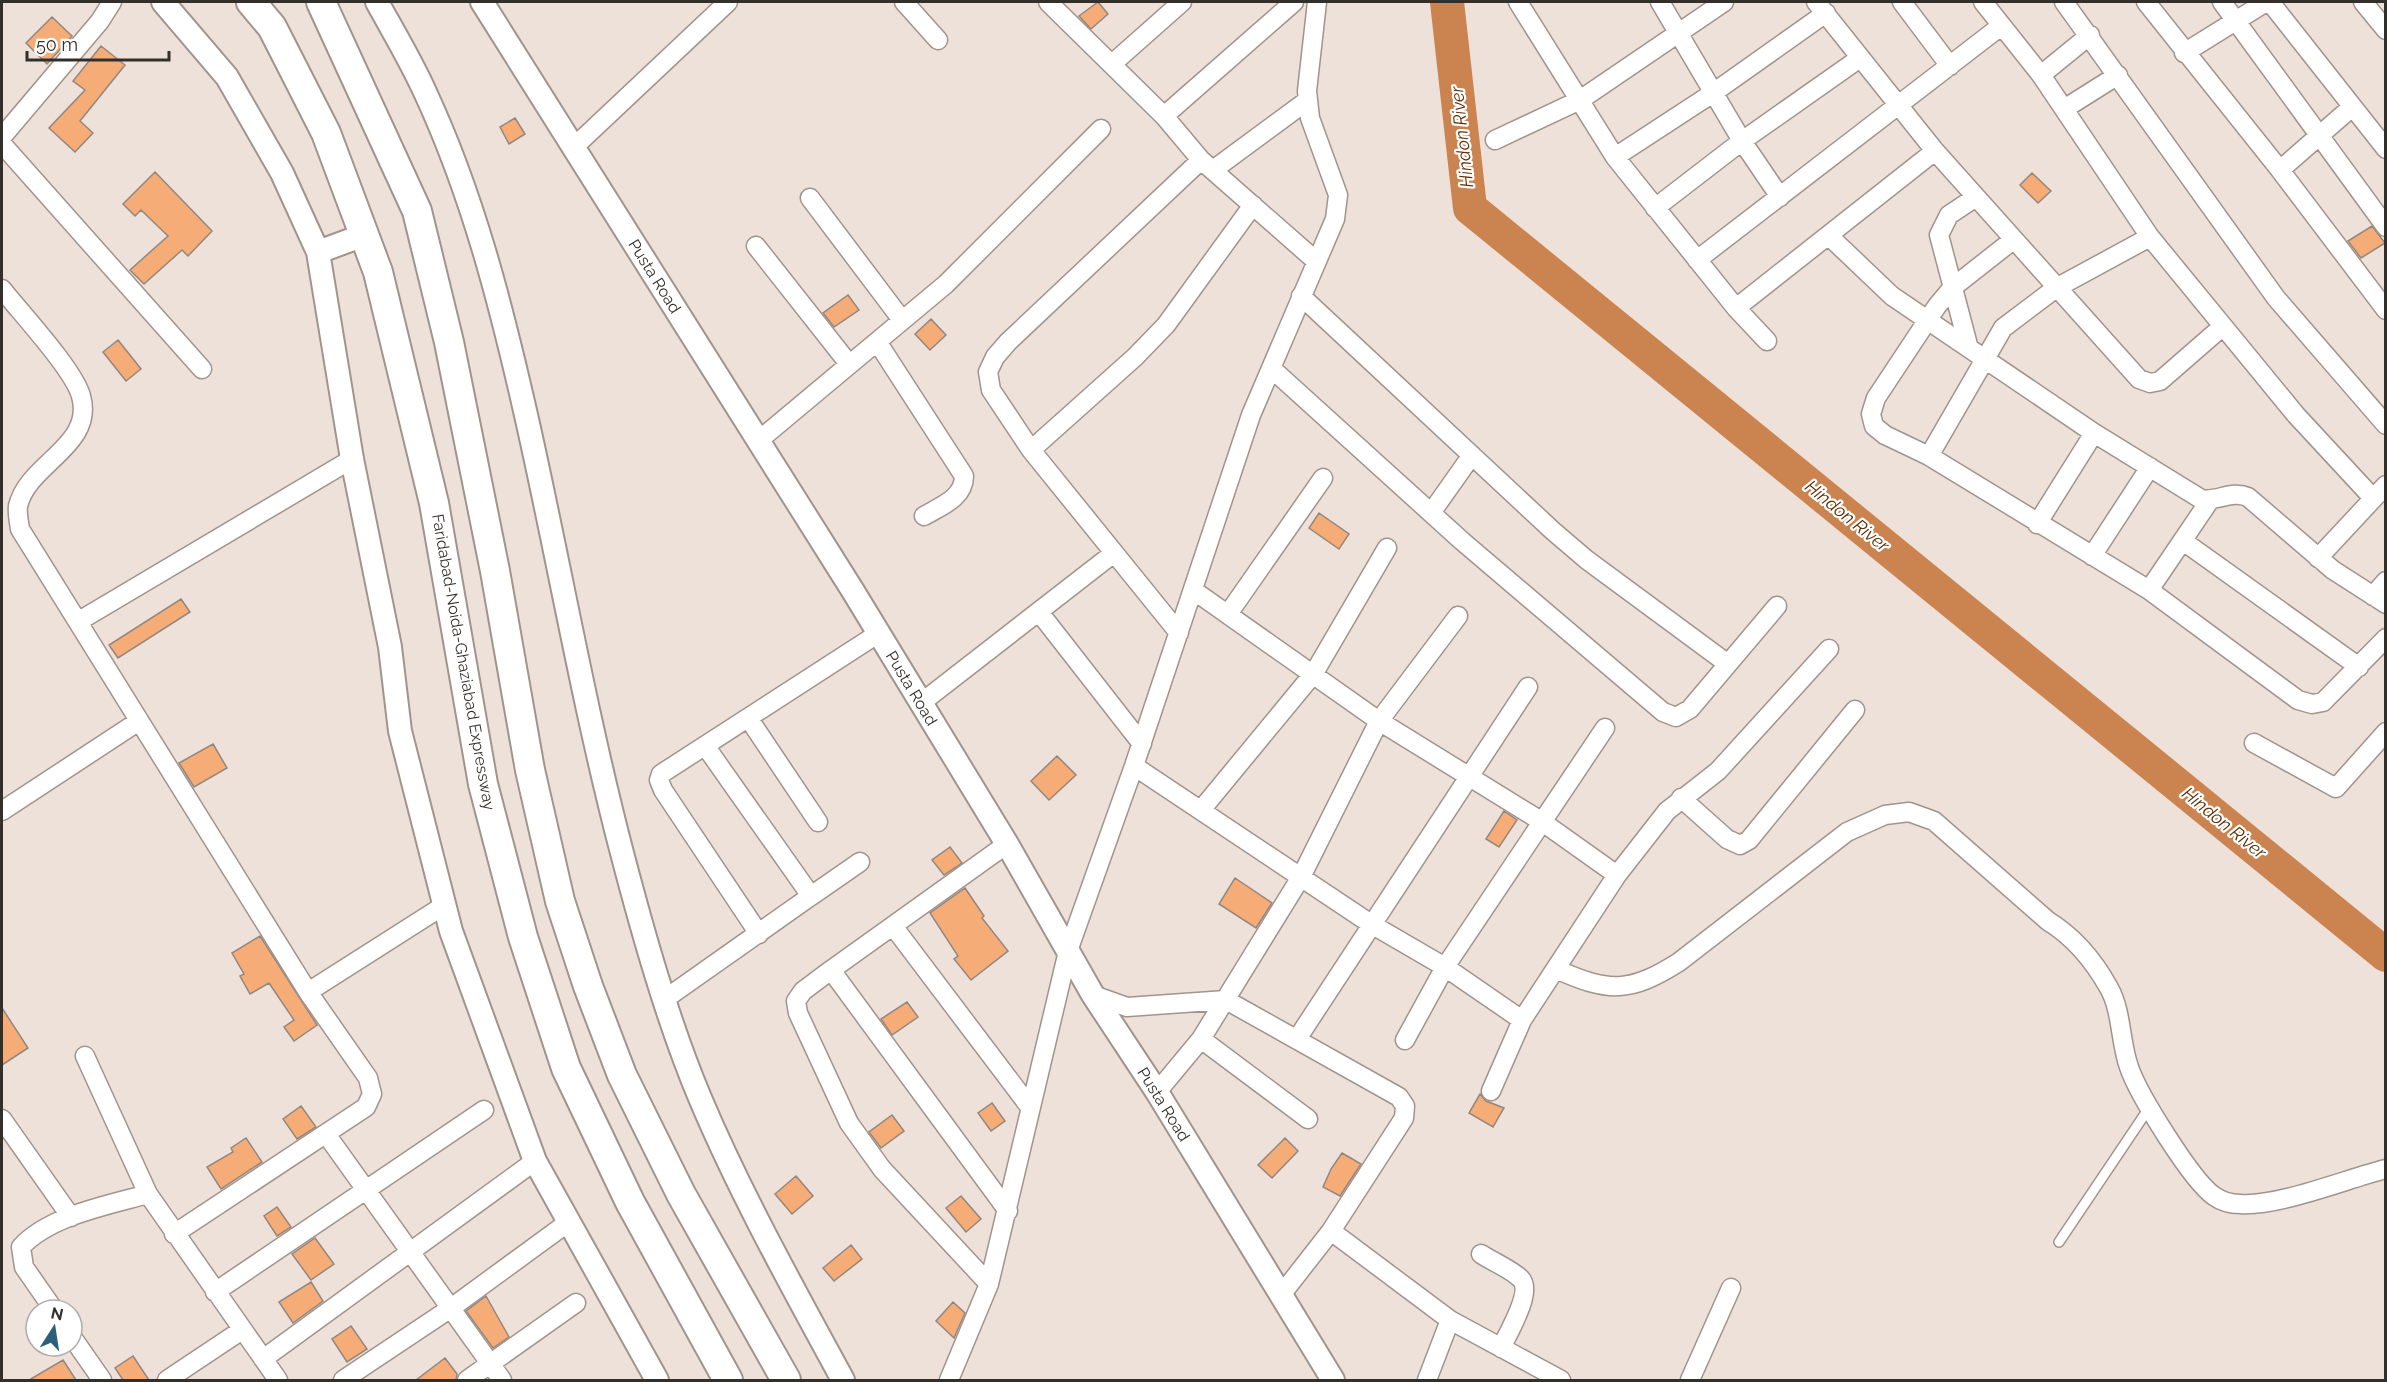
<svg xmlns="http://www.w3.org/2000/svg" width="2387" height="1382" font-family="Raleway,sans-serif">
  <rect width="100%" height="100%" fill="#eee1d9"/>
  <g fill="none" stroke-linecap="round" stroke-linejoin="round">
    <path stroke="#cb844f" stroke-width="34" d="M1447,2L1470,208L2386,955"/>
  </g>
  <path fill="#f6ac76" stroke="#92877f" stroke-width="1.5" d="M1098,2L1108,14L1091,29L1079,16Z
    M52,17L72,36L47,64L26,43Z
    M101,46L125,65L80,121L93,133L75,152L49,128L85,90L73,81Z
    M515,118L525,134L509,144L500,127Z
    M155,172L212,231L188,256L182,250L144,284L130,270L168,236L141,210L135,216L123,204Z
    M2032,173L2051,191L2038,203L2020,185Z
    M2372,226L2385,243L2361,258L2348,241Z
    M848,295L859,310L834,327L823,313Z
    M931,319L946,335L930,350L915,334Z
    M118,340L141,369L126,381L103,352Z
    M1319,513L1349,534L1339,549L1309,528Z
    M181,599L190,612L118,658L109,645Z
    M213,744L227,768L194,787L179,763Z
    M1057,756L1076,775L1049,800L1031,781Z
    M1504,811L1517,820L1499,847L1486,839Z
    M950,847L962,863L944,875L932,860Z
    M1235,878L1272,903L1256,928L1219,904Z
    M965,888L984,916L982,918L1008,951L971,980L954,959L958,956L930,913Z
    M260,936L317,1025L294,1041L284,1027L294,1020L269,983L250,994L240,976L244,974L232,953Z
    M907,1002L918,1017L892,1035L881,1019Z
    M2,1008L28,1048L2,1065Z
    M1480,1094L1486,1101L1504,1108L1493,1127L1469,1113Z
    M992,1103L1005,1121L991,1131L978,1113Z
    M301,1106L316,1127L297,1139L283,1119Z
    M892,1115L904,1131L881,1148L869,1132Z
    M246,1138L262,1162L221,1189L207,1167L233,1152L231,1148Z
    M1285,1138L1298,1151L1272,1178L1258,1165Z
    M1342,1153L1361,1164L1340,1196L1323,1187L1331,1169Z
    M796,1176L813,1196L792,1214L775,1194Z
    M961,1196L981,1219L966,1232L946,1208Z
    M277,1207L291,1227L277,1236L264,1216Z
    M315,1238L334,1264L311,1280L292,1254Z
    M851,1245L862,1259L834,1281L823,1268Z
    M311,1282L323,1301L293,1323L279,1302Z
    M486,1296L509,1337L493,1348L466,1311Z
    M953,1302L965,1313L954,1338L936,1321Z
    M351,1326L367,1349L347,1362L332,1339Z
    M133,1356L149,1380H123L115,1368Z
    M445,1358L457,1374L456,1380H416Z
    M63,1360L76,1380H29Z"/>
  <g fill="none" stroke-linecap="round" stroke-linejoin="round">
    <g stroke="#a0948c" stroke-width="12">
      <path id="service" d="M2059,1242L2149,1108"/>
    </g>
    <g stroke="#a0948c" stroke-width="21">
      <path id="minor" d="M904,2L938,40
        M1048,2L1164,116L1201,160L1316,261
        M1518,2L1615,157L1736,308L1767,341
        M1660,2L1742,141L1780,197
        M1816,2L1935,151L2139,379L2150,383L2160,381L2222,327
        M1902,2L1950,66
        M1983,2L2041,75L2150,237L2296,415L2372,497
        M2064,2L2276,298L2386,425
        M2146,2L2280,170L2386,310
        M2222,2L2386,227
        M2270,2L2386,149
        M2363,2L2386,30
        M2184,53L2266,2
        M1112,64L1182,2
        M2041,75L2090,35
        M2064,109L2118,75
        M1164,116L1294,2
        M2,137L100,21L112,2
        M1495,140L1580,100L1724,2
        M2,144L202,369
        M574,147L728,2
        M1615,157L1713,93L1826,13
        M1213,170L1308,100
        M2280,170L2352,107
        M810,198L902,320
        M1655,208L1742,141L1860,58
        M1829,236L1892,296L2094,433L2201,499C2218,502 2231,490 2248,497L2333,570L2386,604
        M2013,240L1952,288L1937,306L1876,398L1871,414L1874,426L1885,435L1929,456L2149,590L2298,700L2312,704L2323,702L2386,638
        M756,246L849,364
        M1697,260L2001,26
        M2,289C21,313 74,370 81,396C95,446 28,463 18,506C17,513 19,522 20,529L308,992L368,1078L372,1094L366,1107L174,1234
        M1301,296L1553,531L1587,560L1728,664
        M1736,308L1935,151
        M878,343L964,476C964,498 941,506 924,516
        M1968,345L1939,235L1949,215L1976,197
        M1271,368L1462,541L1663,712L1676,717L1690,709L1777,606
        M758,441L946,284L1101,129
        M1031,450L1135,357L1166,325L1253,205
        M1929,456L2003,328L2056,288L2150,237
        M1431,513L1472,455
        M2037,524L2094,433
        M2183,541L2359,667
        M2092,556L2150,467
        M2318,558L2386,485
        M1193,590L1379,721L1541,821L1617,875
        M2149,590L2210,500
        M2373,596L2386,581
        M1039,612L1142,744
        M1228,614L1323,478
        M79,621L352,459
        M1179,633L1031,450L991,390L988,372L995,357L1008,342L1201,160
        M921,703L1114,553
        M749,719L818,822
        M2254,743L2336,788L2386,732
        M706,747L811,896L860,862
        M1134,766L1371,924L1445,967L1522,1020
        M1681,798L1727,839L1740,845L1749,840L1855,710
        M1201,810L1314,673L1387,548
        M2,811L139,721
        M893,926L1029,1106
        M759,934L663,790L659,780L661,774L879,633
        M1556,969C1609,993 1630,993 1679,962L1847,832L1885,815L1909,812L1934,821L2048,921C2074,937 2094,961 2109,988C2122,1011 2120,1042 2129,1067C2138,1094 2192,1181 2214,1196C2221,1201 2231,1204 2240,1204C2278,1207 2346,1179 2386,1169
        M831,970L1008,1211
        M308,992L443,906
        M1093,995L1127,1007L1226,1000L1399,1097L1405,1106L1404,1118L1331,1231L1281,1295
        M665,999L811,896
        M1201,1039L1308,1119
        M1297,1039L1528,687
        M1405,1040L1445,967L1605,728
        M85,1056L148,1194L278,1380
        M1491,1091L1522,1020L1617,875L1667,811L1718,771L1829,649
        M1157,1092L1201,1039L1301,877L1379,721L1458,616
        M2,1119L71,1217
        M326,1134L502,1380
        M1331,1231L1450,1320L1561,1380
        M1481,1254C1493,1262 1511,1269 1521,1279C1533,1292 1508,1333 1501,1348
        M989,1284L882,1169L849,1123L798,1013L796,1001L803,991L831,970L1007,844
        M215,1292L484,1110
        M54,1310L24,1267L21,1247C49,1216 108,1205 148,1194
        M72,1337L102,1380
        M263,1359L535,1161
        M167,1380L242,1330
        M343,1380L451,1308L570,1221
        M467,1380L576,1303
        M949,1380L989,1284L1068,951L1134,766L1251,415L1335,219L1338,195L1310,118L1307,91L1317,2
        M1427,1380L1450,1320
        M1690,1380L1731,1288"/>
    </g>
    <g stroke="#a0948c" stroke-width="26">
      <path id="tertiary" d="M163,2L227,77L282,173L318,252L352,459L390,647L400,731L451,931L535,1161L657,1380
        M377,2C393,31 411,61 425,92C473,195 501,305 526,415C559,561 584,708 622,853C643,933 668,1022 700,1098C741,1195 793,1288 843,1380
        M482,2L853,591L1007,844L1093,995L1157,1092L1333,1380
        M318,252L364,235"/>
    </g>
    <g stroke="#a0948c" stroke-width="32">
      <path id="primary" d="M251,2L272,27L326,133L378,272L434,503L483,784L523,937L566,1068L630,1202L728,1380
        M321,2L417,211L449,342L495,571L530,770L560,901L588,986L622,1075L681,1194L786,1380"/>
    </g>
    <use href="#service" stroke="#fff" stroke-width="9"/>
    <use href="#minor" stroke="#fff" stroke-width="18"/>
    <use href="#tertiary" stroke="#fff" stroke-width="22"/>
    <use href="#primary" stroke="#fff" stroke-width="28"/>
  </g>
  <g text-anchor="middle" stroke-width="4.5" stroke-linejoin="round" paint-order="stroke">
    <g font-size="16" fill="#332f2b" stroke="#fff">
      <text transform="translate(655 276) rotate(58)" y="6">Pusta Road</text>
      <text transform="translate(464 662) rotate(80)" y="6">Faridabad-Noida-Ghaziabad Expressway</text>
      <text transform="translate(912 688) rotate(59)" y="6">Pusta Road</text>
      <text transform="translate(1164 1104) rotate(58)" y="6">Pusta Road</text>
    </g>
    <g font-size="18" font-style="italic" fill="#5d2e03" stroke="#fff">
      <text transform="translate(1462 137) rotate(-96)" y="6">Hindon River</text>
      <text transform="translate(1847 516) rotate(39)" y="6">Hindon River</text>
      <text transform="translate(2224 823) rotate(39)" y="6">Hindon River</text>
    </g>
  </g>
  <rect width="2387" height="1382" fill="none" stroke="#332f2b" stroke-width="6"/>
  <g transform="translate(54 1328) rotate(12)"><circle r="28" fill="#ffffff" stroke="#adacaa" stroke-width="1.5"/>
  <path d="M0-4.5L10 22L0 15L-10 22Z" fill="#2c5f7c"/>
  <text y="-9" font-size="16" font-weight="bold" text-anchor="middle" fill="#332f2b">N</text>
  </g>
  <path d="M27 51v9h142v-9" fill="none" stroke="#332f2b" stroke-width="3"/>
  <text x="36" y="51" font-size="18" fill="#332f2b" stroke="#ffffff" stroke-width="4.5" paint-order="stroke">50 m</text>
</svg>
